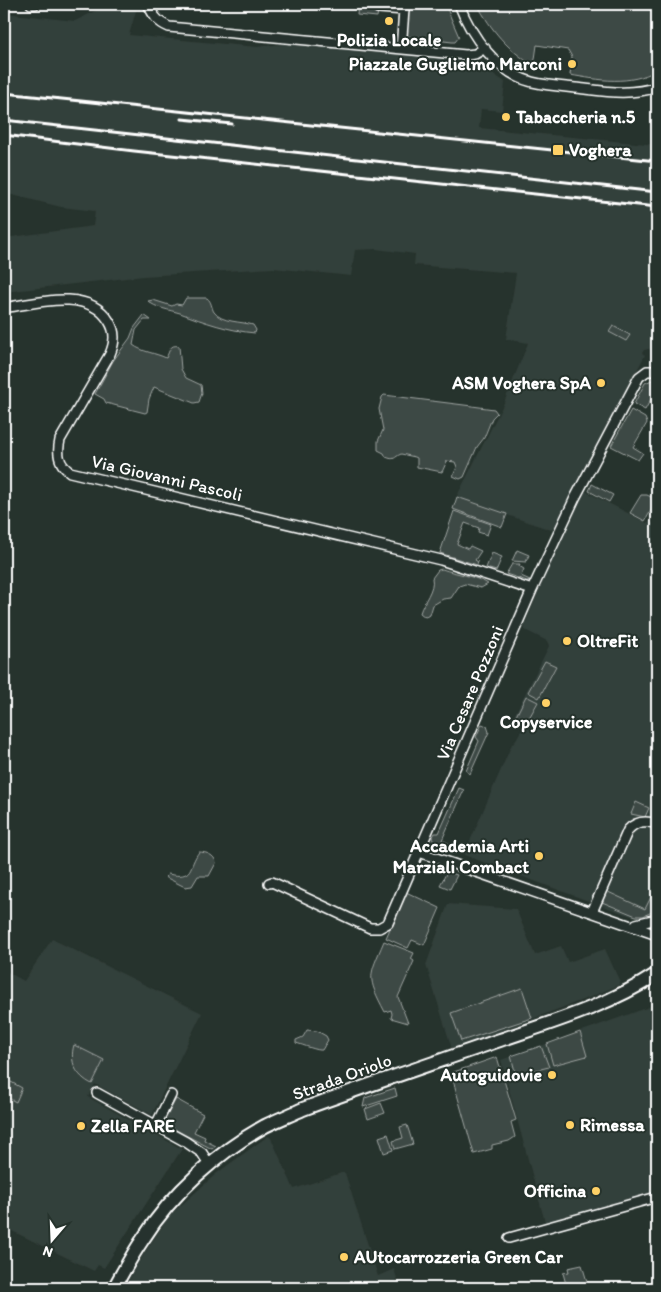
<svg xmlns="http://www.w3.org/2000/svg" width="661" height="1292" font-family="Itim,sans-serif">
  <rect width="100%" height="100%" fill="#26332d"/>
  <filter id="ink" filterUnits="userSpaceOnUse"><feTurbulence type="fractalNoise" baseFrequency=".02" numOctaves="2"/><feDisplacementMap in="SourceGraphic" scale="10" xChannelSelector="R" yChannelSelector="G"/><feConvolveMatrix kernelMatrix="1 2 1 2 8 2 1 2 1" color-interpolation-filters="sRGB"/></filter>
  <g filter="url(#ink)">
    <path fill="#333f3a" d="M109,4H138L129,35L257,47L298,42L474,61L505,82L502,111L481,109L479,128L657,145V353L649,349L644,350L642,353L645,355L554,531L458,498L457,496L503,405L528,343L506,339L516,273L414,265L415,254L376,249L355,250L351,276L273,268L144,276L4,292V238L93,226L95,211L61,207L4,193V13L75,21Z
      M584,492H587L647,523L649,521L657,525V912L643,917L631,916L591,902L464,855L512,744L514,743L523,727L512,720L549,646L547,641L525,630L524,626L557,547Z
      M448,904L516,909L535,955L561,946L568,962L605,949L620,982L619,985L593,996L452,1049L426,965Z
      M52,939L202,1013L152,1115L95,1084L88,1097L182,1149L104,1268L98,1265L94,1271L4,1227V970L24,981Z
      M652,1006L657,1026V1191L545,1222L501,1060Z
      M268,1136L271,1138L294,1189L341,1173H345L378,1276L394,1269L400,1288H125L136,1266L169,1216L217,1173Z"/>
    <path fill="#3e4944" stroke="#9ea4a2" d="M358,4H445L459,37L455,42H452L403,36L406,9L379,6L377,17L357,15Z
      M477,4H657V70C630,86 599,80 570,75L572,57L568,50L537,45L534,66C507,49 492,31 477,4Z
      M186,298H207C212,302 211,307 214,312C222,323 241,321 253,325L256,330L255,333C230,331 204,322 180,313C170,310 155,308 148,301L153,300L172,306L176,304L182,305Z
      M144,315L151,320H144L136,330L133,345C142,352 156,353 166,358C170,351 169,344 179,346L181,369L186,378L201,385L202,393L199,402L194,403L154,387L149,399L147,412L145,413L106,403L104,399L95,394L113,361L130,338L134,328Z
      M613,326L630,335L626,341L609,332Z
      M652,380L657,383V398L653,395L645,410L634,404L645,383Z
      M384,395L472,406L494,409L497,413L492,418L484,438L477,447L464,477L460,479L453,476L457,467L455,462L447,461L442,472L417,467V458L415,457L401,454C394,457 395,461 386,457L384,453L378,450V441L383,430L379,409L382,397Z
      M631,410L645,418L647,423L633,447L643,453L638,460L611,446Z
      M592,484L613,495L609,502L589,491Z
      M641,495H647L657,500L645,521L630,513Z
      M457,497L507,514L502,527L453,509Z
      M454,511L491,524L487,535L478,532L479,528L465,523L457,544L468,549L470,546L481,551L475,560L478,562L477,565L440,553Z
      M517,550L529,555L526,562L512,561Z
      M492,553L502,557L496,571L486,568Z
      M512,564H520L519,566L524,569L521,576L530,580V582L506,574Z
      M442,569C456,574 476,576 488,584L481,588L465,584L459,586L451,598L443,599L433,605L430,615L425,617L420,613C423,602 435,589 432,578L438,570Z
      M545,661L556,666L539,698L528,692Z
      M526,696L538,702L525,725L514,720Z
      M482,724L487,726L489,732L470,774L466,771L479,741L476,737Z
      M459,788L464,790L442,840L452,845L450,852L436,847L432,838L435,833H439Z
      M636,802L649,808L645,817L631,814Z
      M199,852C206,852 215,855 216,863L209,876H198L192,886L185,887L165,877L168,874C195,880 188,866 199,852Z
      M447,872L457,875L450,889L440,885Z
      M606,891L645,909L653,893L657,895V910L643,916H636L602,902V899Z
      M406,892L440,908L424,945L412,940L408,948L386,938Z
      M384,941L414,953L411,959L414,961L398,997L408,1023L391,1018L392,1014L391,1010L385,1012C366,976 369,977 384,941Z
      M522,988L532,1018L461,1041L451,1013Z
      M307,1030L317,1031L326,1036L328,1040L322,1050C318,1051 303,1045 296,1043V1040L303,1037Z
      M580,1032L587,1056L553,1065L547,1044Z
      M74,1045L104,1060L92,1084C76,1076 69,1062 74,1045Z
      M541,1046L549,1067L516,1075L511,1056Z
      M497,1057L516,1120L511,1122L515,1137L509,1141L492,1145V1149L474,1154L451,1073Z
      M11,1082L22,1088L16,1102L4,1096L8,1084Z
      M395,1088L397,1096L363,1107L365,1098Z
      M176,1099L203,1114L194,1132L205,1137L204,1140L216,1146L212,1149L163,1123Z
      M381,1103L385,1113L368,1119L365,1109Z
      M407,1125L413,1144L395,1149L393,1141L403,1138L400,1127Z
      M388,1134L393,1150L384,1153L379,1137Z
      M582,1265L589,1288H567L563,1273L569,1272L568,1268Z"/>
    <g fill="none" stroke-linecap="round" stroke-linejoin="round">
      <g stroke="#fff" stroke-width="12">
        <path id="street" d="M31,4H35
          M148,4C153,15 157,22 169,27L466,55L475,54L485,48
          M459,4C471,36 497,73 532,82C549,86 568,87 585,89C610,92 633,95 657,87
          M378,8L404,10L401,49
          M4,308C36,303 88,287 109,321C116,332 115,342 110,354L60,440C57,453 58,464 70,472L441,560L532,590
          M419,852L657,935
          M269,883L272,882L370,928H379L388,923L532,590L575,498L639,377L647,371H657
          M592,912L628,830C636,821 645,820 657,824
          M636,924L657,919
          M97,1093L186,1142L202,1153L209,1164
          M156,1125L171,1095
          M509,1238L657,1197"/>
      </g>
      <g stroke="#fff" stroke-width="16">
        <path id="secondary" d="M114,1288C123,1272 132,1255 143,1239C172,1193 217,1153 265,1126C277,1120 290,1115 303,1109C368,1085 434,1063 500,1040C553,1022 610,1005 657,974"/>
      </g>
      <use href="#street" stroke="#26332d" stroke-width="9"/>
      <use href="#secondary" stroke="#26332d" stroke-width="12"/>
      <path stroke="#fff" stroke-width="3" d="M4,93L657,161
        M182,119L232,124
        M4,120L657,192
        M4,135L134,151L657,207"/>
    </g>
  </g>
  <g fill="#ffd166" stroke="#26332d" stroke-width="2">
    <circle cx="389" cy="21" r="5"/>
    <circle cx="572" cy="64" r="5"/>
    <circle cx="506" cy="117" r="5"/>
    <rect x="552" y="144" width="12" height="12" rx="2.5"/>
    <circle cx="601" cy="383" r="5"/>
    <circle cx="567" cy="641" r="5"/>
    <circle cx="546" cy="703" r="5"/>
    <circle cx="539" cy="856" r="5"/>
    <circle cx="552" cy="1075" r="5"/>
    <circle cx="570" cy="1125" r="5"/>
    <circle cx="81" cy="1126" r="5"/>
    <circle cx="596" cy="1191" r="5"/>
    <circle cx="344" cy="1257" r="5"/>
  </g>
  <g text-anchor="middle" stroke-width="4" stroke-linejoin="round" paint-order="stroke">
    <g font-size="18" font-weight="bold" fill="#fff" stroke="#26332d" text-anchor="start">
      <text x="389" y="46" text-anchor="middle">Polizia Locale</text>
      <text x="562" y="70" text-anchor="end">Piazzale Guglielmo Marconi</text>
      <text x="516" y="123">Tabaccheria n.5</text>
      <text x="569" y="156">Voghera</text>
      <text x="591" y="389" text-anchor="end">ASM Voghera SpA</text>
      <text x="577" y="647">OltreFit</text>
      <text x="546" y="728" text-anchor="middle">Copyservice</text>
      <text x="529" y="852" text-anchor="end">Accademia Arti<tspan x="529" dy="21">Marziali Combact</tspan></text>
      <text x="542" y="1081" text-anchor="end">Autoguidovie</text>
      <text x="580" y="1131">Rimessa</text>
      <text x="91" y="1132">Zella FARE</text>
      <text x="586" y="1197" text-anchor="end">Officina</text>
      <text x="354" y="1263">AUtocarrozzeria Green Car</text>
    </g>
    <g font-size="18" fill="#fff" stroke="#26332d">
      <text transform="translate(167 478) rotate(13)" y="6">Via Giovanni Pascoli</text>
      <text transform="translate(470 693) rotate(-67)" y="6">Via Cesare Pozzoni</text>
      <text transform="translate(342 1077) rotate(-20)" y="6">Strada Oriolo</text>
    </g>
  </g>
  <rect width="661" height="1292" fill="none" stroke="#26332d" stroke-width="20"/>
  <rect x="10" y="10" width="641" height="1272" fill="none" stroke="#fff" stroke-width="2" filter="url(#ink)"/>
  <g transform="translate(52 1240) rotate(199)" stroke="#26332d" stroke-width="4" paint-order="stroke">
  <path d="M0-4L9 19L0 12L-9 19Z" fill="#ffffff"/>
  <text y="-8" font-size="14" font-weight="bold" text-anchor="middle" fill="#ffffff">N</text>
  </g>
</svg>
